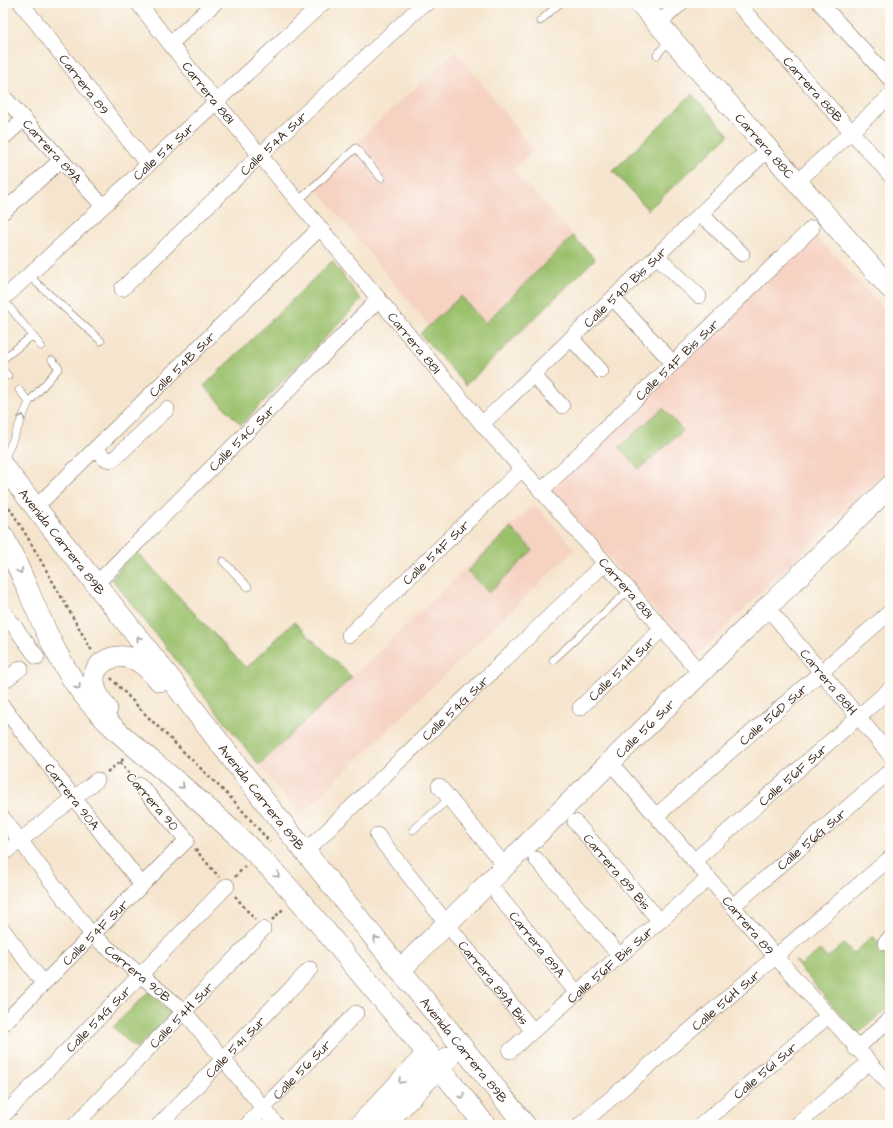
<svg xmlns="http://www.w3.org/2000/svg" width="893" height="1128" font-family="'Architects Daughter',sans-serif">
  <rect width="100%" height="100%" fill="#fdfcf7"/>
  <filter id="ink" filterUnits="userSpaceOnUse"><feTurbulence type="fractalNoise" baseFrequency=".025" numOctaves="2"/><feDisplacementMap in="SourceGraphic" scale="8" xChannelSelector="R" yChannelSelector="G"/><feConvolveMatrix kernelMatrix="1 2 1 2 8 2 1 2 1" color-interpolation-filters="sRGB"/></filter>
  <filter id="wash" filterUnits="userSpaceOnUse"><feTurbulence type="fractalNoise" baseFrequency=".012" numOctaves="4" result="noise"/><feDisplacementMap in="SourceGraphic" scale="16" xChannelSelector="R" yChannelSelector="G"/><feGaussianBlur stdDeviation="0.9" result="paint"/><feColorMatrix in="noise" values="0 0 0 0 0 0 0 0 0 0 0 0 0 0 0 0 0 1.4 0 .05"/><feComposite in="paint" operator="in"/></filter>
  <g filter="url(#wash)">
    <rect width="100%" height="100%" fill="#f6e5ce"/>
    <path fill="#f6d2c3" d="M456,50L533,150L513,170L573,236L595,259L507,347L461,297L429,326L312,183Z
      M814,233L890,316V467L696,656L549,490Z
      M534,504L575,549L300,815L259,765Z"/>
    <path fill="#9ac06b" stroke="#6a7544" d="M692,94L729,135L648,210L613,171Z
      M573,236L595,259L466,385L420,334L461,296L485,323Z
      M332,261L361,300L241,425L204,386Z
      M663,408L683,431L639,469L619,447Z
      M511,528L533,550L489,593L467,571Z
      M135,550L246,668L294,622L352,677L259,765L112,579Z
      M873,936L886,952L890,949V1006L857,1034L795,962L797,961L801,965L820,950L827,958L844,944L853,954Z
      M149,991L171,1014L136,1049L113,1027Z"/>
  </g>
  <g filter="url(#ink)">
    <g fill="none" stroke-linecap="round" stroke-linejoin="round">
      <g stroke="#7c6b5c" stroke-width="8">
        <path id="lane" d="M540,21L560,3
          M657,55L669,40
          M298,201L356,148L381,178
          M29,276L101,341
          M3,299L41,346
          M3,359L32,336
          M3,370L8,376
          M29,402L59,368L52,360
          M4,464L7,453L29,402L19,390
          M223,561L248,587
          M553,660L629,590
          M413,830L449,799"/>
      </g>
      <g stroke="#7c6b5c" stroke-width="16">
        <g id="street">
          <path id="s1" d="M21,3L148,165"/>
          <path id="s2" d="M138,3L216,102L482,424L629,590L700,673"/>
          <path id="s3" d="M737,3L890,175"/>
          <path d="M820,3L890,79"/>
          <path d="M658,24L681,3"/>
          <path d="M170,44L215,3"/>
          <path id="s4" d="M3,96L103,206"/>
          <path d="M3,138L24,119"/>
          <path d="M797,182L890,96"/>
          <path d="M3,212L61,160"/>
          <path d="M701,214L742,254"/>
          <path d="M657,256L699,296"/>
          <path id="s5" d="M122,289L260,155L422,5L428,3"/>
          <path d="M613,298L673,363"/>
          <path id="s6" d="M3,299L323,3"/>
          <path d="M571,338L601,371"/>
          <path d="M533,375L562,406"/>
          <path id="s7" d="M482,424L768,149"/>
          <path d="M96,448L104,458L110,460L116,457L167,409"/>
          <path id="s8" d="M541,491L812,228"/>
          <path id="s9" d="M44,499L320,228"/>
          <path id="s10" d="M104,576L379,299"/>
          <path id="s11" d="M767,607L890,755"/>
          <path d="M3,611L37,657"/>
          <path id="s12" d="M349,635L522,469"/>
          <path d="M3,682L21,668"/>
          <path id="s13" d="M3,707L142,885"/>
          <path id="s14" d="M580,708L662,629"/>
          <path id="s15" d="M610,762L776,957L890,1085"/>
          <path d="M439,786L505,866"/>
          <path id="s16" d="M656,816L890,612"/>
          <path id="s17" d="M3,818L92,935L184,1011L277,1125"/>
          <path id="s18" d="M575,822L660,921"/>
          <path d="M377,835L447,924"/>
          <path id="s19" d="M305,852L605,563"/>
          <path d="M3,854L97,780"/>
          <path d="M536,859L620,956"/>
          <path id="s20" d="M694,861L890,689"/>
          <path id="s21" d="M498,895L577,993"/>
          <path id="s22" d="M733,906L890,771"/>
          <path d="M3,930L43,983"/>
          <path id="s23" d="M455,934L533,1031"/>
          <path d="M885,943L890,938"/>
          <path id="s24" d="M3,1024L187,840L140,785"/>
          <path d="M856,1049L890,1019"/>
          <path id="s25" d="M510,1051L709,878"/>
          <path id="s26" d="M3,1116L227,886"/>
          <path id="s27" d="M75,1125L263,929"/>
          <path id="s28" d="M159,1125L310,969"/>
          <path id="s29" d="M247,1125L356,1013"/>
          <path id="s30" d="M580,1125L890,858"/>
          <path id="s31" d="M701,1125L828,1016"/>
          <path d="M797,1125L869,1062"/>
        </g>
      </g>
      <g stroke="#7c6b5c" stroke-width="22">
        <g id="secondary">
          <path id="s32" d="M640,3L890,288"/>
          <path id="s33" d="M3,466L162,668L270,808L525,1125"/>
          <path d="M3,536C30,587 47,648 83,694C109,728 143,753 176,781C203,804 230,828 256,854C292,889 323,928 355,967C399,1019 443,1071 485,1125"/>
          <path d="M107,709C101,701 94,691 94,681C93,661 117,652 133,659C144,663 152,673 160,681"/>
          <path id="s34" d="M400,970L890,486"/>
          <path d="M360,1125L428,1053"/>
          <path d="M384,1125L449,1057"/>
        </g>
      </g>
      <path stroke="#7c6b5c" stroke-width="2.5" stroke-dasharray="3 3" stroke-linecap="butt" d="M3,497L28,538L92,651
        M111,678L146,715L234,801L270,842
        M120,762L131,776
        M107,772L125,758
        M195,849L219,877
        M235,877L245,866
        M235,896L255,920
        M272,920L284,908"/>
      <use href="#lane" stroke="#fff" stroke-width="7"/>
      <use href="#street" stroke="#fff" stroke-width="15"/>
      <use href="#secondary" stroke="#fff" stroke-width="21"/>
    </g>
    <defs><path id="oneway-chevron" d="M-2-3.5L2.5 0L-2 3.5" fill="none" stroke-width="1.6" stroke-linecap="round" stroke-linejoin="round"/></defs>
    <g stroke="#a79f9a">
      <use href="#oneway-chevron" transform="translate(22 417) rotate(-67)"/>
      <use href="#oneway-chevron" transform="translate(20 571) rotate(66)"/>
      <use href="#oneway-chevron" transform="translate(139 639) rotate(-128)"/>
      <use href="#oneway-chevron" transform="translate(78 687) rotate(55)"/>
      <use href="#oneway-chevron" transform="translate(182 786) rotate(41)"/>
      <use href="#oneway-chevron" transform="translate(277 875) rotate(45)"/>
      <use href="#oneway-chevron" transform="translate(376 939) rotate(-129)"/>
      <use href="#oneway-chevron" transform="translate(401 1081) rotate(133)"/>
      <use href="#oneway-chevron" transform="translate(462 1096) rotate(52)"/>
    </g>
  </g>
  <g text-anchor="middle" stroke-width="3" stroke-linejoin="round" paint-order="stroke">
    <g font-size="13" fill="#3b2a1e" stroke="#fdfcf7">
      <text dy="5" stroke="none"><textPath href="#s1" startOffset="103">Carrera 89</textPath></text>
      <text dy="5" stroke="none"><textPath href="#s3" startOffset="115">Carrera 88B</textPath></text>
      <text dy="5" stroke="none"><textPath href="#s2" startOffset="114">Carrera 88I</textPath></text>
      <text dy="5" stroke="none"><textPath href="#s5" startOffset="210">Calle 54A Sur</textPath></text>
      <text dy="5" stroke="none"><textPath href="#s32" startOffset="190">Carrera 88C</textPath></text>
      <text dy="5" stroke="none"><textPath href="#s4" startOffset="74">Carrera 89A</textPath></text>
      <text dy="5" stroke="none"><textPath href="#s6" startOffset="218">Calle 54 Sur</textPath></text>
      <text dy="5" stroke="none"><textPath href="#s7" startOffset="198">Calle 54D Bis Sur</textPath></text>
      <text dy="5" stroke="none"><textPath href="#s2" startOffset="438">Carrera 88I</textPath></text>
      <text dy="5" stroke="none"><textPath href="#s8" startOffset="189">Calle 54F Bis Sur</textPath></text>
      <text dy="5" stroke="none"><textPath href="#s9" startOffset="193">Calle 54B Sur</textPath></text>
      <text dy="5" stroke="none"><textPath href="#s10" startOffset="195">Calle 54C Sur</textPath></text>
      <text dy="5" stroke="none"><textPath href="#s33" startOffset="96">Avenida Carrera 89B</textPath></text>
      <text dy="5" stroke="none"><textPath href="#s12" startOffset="120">Calle 54F Sur</textPath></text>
      <text dy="5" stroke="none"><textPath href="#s2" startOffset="762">Carrera 88I</textPath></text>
      <text dy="5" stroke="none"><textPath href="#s14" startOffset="57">Calle 54H Sur</textPath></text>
      <text dy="5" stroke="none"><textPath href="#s11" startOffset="97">Carrera 88H</textPath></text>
      <text dy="5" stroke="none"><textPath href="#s19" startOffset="208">Calle 54G Sur</textPath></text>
      <text dy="5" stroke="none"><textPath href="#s16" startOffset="155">Calle 56D Sur</textPath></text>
      <text dy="5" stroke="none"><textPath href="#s34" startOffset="344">Calle 56 Sur</textPath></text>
      <text dy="5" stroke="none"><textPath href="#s20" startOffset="131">Calle 56F Sur</textPath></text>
      <text dy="5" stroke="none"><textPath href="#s13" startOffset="113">Carrera 90A</textPath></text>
      <text dy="5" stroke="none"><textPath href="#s33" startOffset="420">Avenida Carrera 89B</textPath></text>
      <text transform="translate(153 801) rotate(49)" y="5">Carrera 90</text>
      <text dy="5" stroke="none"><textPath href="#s22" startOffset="103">Calle 56G Sur</textPath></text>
      <text dy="5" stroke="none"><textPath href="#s18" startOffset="65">Carrera 89 Bis</textPath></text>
      <text dy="5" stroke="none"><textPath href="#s15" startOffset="214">Carrera 89</textPath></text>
      <text dy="5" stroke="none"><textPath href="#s24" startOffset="130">Calle 54F Sur</textPath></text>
      <text dy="5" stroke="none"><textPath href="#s21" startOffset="63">Carrera 89A</textPath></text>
      <text dy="5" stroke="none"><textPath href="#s25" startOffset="132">Calle 56F Bis Sur</textPath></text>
      <text dy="5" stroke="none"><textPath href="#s17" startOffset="207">Carrera 90B</textPath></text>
      <text dy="5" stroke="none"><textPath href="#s23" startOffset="62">Carrera 89A Bis</textPath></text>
      <text dy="5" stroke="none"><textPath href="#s30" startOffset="192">Calle 56H Sur</textPath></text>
      <text dy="5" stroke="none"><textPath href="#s27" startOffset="153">Calle 54H Sur</textPath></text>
      <text dy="5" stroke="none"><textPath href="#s26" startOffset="136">Calle 54G Sur</textPath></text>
      <text dy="5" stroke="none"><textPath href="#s28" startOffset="109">Calle 54I Sur</textPath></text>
      <text dy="5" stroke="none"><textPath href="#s33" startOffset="744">Avenida Carrera 89B</textPath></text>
      <text dy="5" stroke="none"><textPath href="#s29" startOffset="78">Calle 56 Sur</textPath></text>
      <text dy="5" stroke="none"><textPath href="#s31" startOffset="84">Calle 56I Sur</textPath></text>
    </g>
  </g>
  <rect width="893" height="1128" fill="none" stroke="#fdfcf7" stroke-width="16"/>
</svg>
